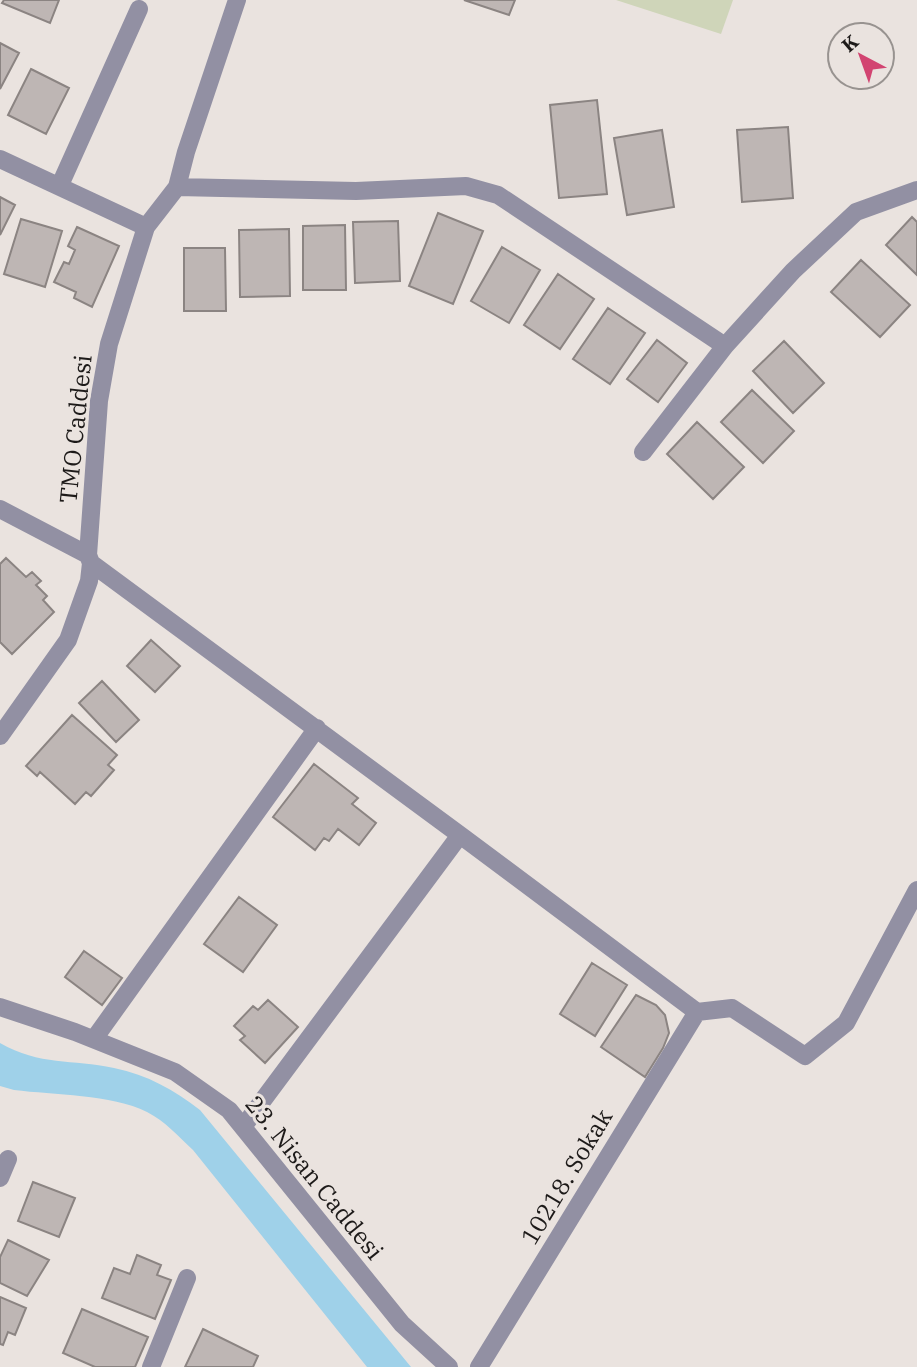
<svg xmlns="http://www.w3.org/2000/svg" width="917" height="1367" font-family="'IBM Plex Serif',serif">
  <rect width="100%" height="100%" fill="#eae3df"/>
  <path fill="#cfd5b9" d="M616,0H733L721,34Z"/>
  <path fill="#9fd1e9" d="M0,1043C40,1066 72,1059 114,1068C148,1075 174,1090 200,1110L411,1367H367L193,1150C178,1136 165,1121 147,1112C111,1094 54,1095 14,1090L0,1086Z"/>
  <path fill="#beb6b4" stroke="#8b8482" stroke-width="2" d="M4,0H59L50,23L2,3Z
    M464,0H515L509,15Z
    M0,43L19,53L0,89Z
    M31,69L69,88L46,134L8,115Z
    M597,100L607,194L559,198L550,105Z
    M788,127L793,198L742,202L737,130Z
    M662,130L674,207L627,215L614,138Z
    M0,197L15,205L0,235Z
    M438,213L483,231L453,304L409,286Z
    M912,217L917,222V275L886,245Z
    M21,219L62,231L45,287L4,274Z
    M398,221L400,281L355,283L353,222Z
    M345,225L346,290H303V226Z
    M77,227L119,246L92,307L74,298L76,292L54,282L64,262L69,264L75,250L68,246Z
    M289,229L290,296L240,297L239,230Z
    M502,247L540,270L509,323L471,301Z
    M184,248H225L226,311H184Z
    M861,260L910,305L880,337L831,292Z
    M558,274L594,299L560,349L524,325Z
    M608,308L645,333L610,384L573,359Z
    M657,340L687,363L658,402L627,379Z
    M784,341L824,383L793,413L753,371Z
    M752,390L794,431L763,463L721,422Z
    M697,422L744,467L713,499L667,454Z
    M6,558L26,577L32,572L41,581L36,585L47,596L43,600L54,612L12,654L0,642V564Z
    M151,640L180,666L155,692L127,666Z
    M102,681L139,720L116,742L79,703Z
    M72,715L117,755L108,765L114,770L91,796L86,792L75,804L40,772L37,776L26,766Z
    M314,764L358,798L352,804L376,823L359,845L338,829L329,841L324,838L315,850L273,817Z
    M239,897L277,925L243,972L204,944Z
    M84,951L122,978L102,1005L65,977Z
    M592,963L627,985L595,1036L560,1014Z
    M636,995L656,1005L665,1015L669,1033L663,1048L645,1077L601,1047Z
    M268,1000L298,1027L265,1063L240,1040L245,1036L234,1026L253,1006L258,1010Z
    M33,1182L75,1198L59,1237L18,1221Z
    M8,1240L49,1260L27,1296L0,1283V1257Z
    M137,1255L161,1265L157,1275L171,1280L155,1319L102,1298L114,1268L130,1274Z
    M0,1297L26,1308L15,1335L8,1332L3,1345L0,1344Z
    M82,1309L148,1337L135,1367H95L63,1353Z
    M203,1329L258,1356L253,1367H185Z"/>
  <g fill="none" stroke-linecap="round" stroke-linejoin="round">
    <path stroke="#9290a3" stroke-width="18" d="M0,159L146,227
      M60,185L139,9
      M177,187L356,191L466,186L498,195L725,346
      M643,452L725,346L793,271L856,212L917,190
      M0,509L88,555
      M91,563L460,835L697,1012L732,1008L805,1056L846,1023L917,890
      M0,736L68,640L89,581L91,563L88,555L99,401L109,344L146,227L177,187L186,152L237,0
      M0,1007L75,1032L175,1072L229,1110L402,1324L449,1367
      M94,1039L317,728
      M243,1127L460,835
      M0,1178L8,1159
      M151,1367L187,1278
      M479,1367L697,1012"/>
  </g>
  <g text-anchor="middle" stroke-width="6" stroke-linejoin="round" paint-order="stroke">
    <g font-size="24" fill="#1d1a19" stroke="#eae3df">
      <text transform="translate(76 429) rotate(-84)" y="8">TMO Caddesi</text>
      <text transform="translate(567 1177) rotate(-59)" y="8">10218. Sokak</text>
      <text transform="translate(314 1178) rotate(51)" y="8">23. Nisan Caddesi</text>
    </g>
  </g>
  <g transform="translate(861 56) rotate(319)"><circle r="33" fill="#eae3df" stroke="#989390" stroke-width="2"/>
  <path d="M0-5L12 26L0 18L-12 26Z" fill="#d24471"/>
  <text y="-10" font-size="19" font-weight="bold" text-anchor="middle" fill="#1d1a19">K</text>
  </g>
</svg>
